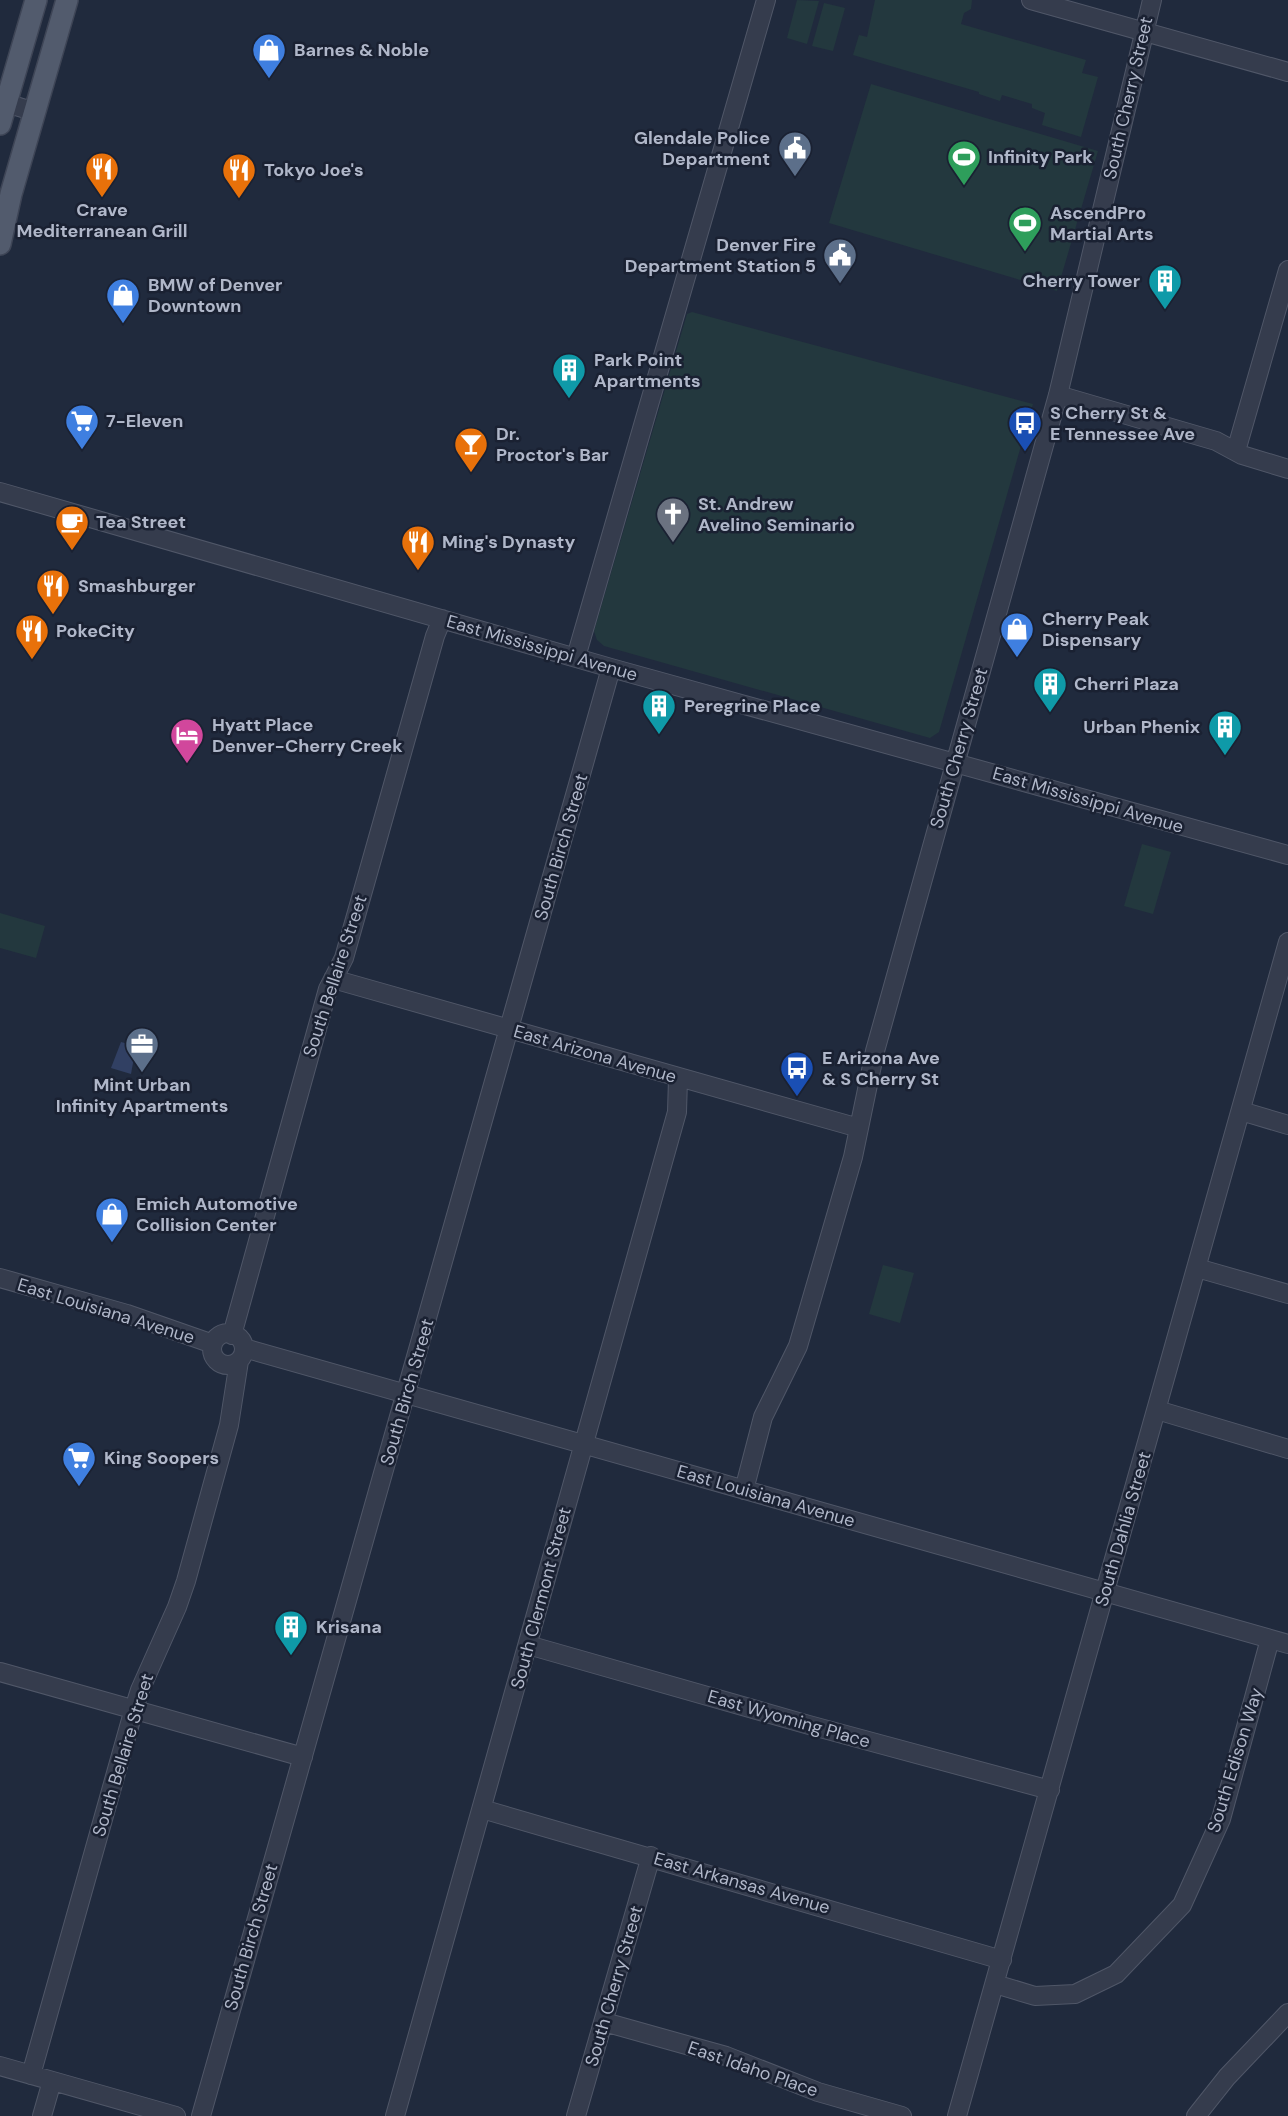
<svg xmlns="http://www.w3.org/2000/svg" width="1288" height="2116" font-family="'DM Sans',sans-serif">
  <rect width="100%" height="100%" fill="#202a3d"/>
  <path fill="#23383e" d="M797,0L819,1L807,44L787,38Z
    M875,0H972L971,9L964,13L961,24L1086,60L1082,73L1098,77L1081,137L1042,125L1045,113L1032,108V104L1002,95L1000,101L979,94V92L853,55L859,35L867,37Z
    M824,3L845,8L833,51L812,46Z
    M871,84L1098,151L1057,291L829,223Z
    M692,312L1033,404L939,732L930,738L604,646L597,640L594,631L687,314Z
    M1142,844L1171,852L1153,914L1124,906Z
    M0,913L45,926L36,958L0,948Z
    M883,1265L914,1273L900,1323L869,1314Z"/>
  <path fill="#314063" d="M121,1042L136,1046L131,1074L111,1068Z"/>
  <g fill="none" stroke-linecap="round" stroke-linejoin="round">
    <g stroke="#505768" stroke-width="20">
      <path id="minor" d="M1031,0L1288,72
        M0,101L35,112
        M1058,395L1216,441L1242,455L1288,469
        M1236,451L1288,270
        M0,492L611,668L1288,855
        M576,657L766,0
        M333,979L859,1128
        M1241,1111L1288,1125
        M1197,1268L1288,1294
        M0,1278L127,1314L213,1344
        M212 1349a16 16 0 1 1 32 0a16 16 0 1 1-32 0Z
        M232,1335L328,989L344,958L435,636L442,619
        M244,1348L1288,1644
        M1157,1410L1288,1449
        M744,1490L763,1417L798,1346L853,1157L875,1051L1058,395L1152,0
        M528,1645L809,1725L1050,1790
        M0,1672L303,1757
        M482,1809L1002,1960
        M995,1984L1035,1996L1075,1994L1116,1974L1182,1905L1221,1819L1270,1639
        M604,2022L726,2056L818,2092L902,2116
        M0,2066L176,2116
        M31,2075L134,1709L140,1690L177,1607L186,1581L229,1425L239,1361
        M42,2116L52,2081
        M201,2116L611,668
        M395,2116L677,1112L678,1079
        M576,2116L651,1856
        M957,2116L1288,942
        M1196,2116L1227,2077L1288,2013"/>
    </g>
    <g stroke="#3e4556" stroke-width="24">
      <path id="major" d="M0,124L36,0
        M0,244L11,194L67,0"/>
    </g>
    <use href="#minor" stroke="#353c4d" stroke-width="18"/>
    <use href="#major" stroke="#525b6d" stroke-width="21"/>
  </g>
  <defs>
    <g id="shop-pin" transform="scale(1.75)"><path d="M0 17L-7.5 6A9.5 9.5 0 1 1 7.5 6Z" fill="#3f7fe0" stroke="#1a2132"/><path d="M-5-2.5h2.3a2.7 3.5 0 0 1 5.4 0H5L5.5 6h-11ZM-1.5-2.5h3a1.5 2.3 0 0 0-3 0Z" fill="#fff"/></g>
    <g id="civic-pin" transform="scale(1.75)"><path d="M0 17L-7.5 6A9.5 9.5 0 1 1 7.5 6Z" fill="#5c6f8a" stroke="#1a2132"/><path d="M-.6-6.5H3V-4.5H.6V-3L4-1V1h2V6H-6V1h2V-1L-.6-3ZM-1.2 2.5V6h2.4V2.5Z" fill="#fff"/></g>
    <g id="stadium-pin" transform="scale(1.75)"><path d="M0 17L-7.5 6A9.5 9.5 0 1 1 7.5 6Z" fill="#2e9e5b" stroke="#1a2132"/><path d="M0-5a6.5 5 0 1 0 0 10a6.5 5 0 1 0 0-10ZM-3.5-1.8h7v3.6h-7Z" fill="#fff"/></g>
    <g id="restaurant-pin" transform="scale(1.75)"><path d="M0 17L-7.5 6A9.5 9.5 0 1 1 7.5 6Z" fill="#e8710a" stroke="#1a2132"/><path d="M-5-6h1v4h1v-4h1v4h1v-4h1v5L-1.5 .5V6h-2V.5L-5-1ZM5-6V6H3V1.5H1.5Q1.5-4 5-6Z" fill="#fff"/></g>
    <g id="building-pin" transform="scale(1.75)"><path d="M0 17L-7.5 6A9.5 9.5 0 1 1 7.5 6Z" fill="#0f9aa8" stroke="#1a2132"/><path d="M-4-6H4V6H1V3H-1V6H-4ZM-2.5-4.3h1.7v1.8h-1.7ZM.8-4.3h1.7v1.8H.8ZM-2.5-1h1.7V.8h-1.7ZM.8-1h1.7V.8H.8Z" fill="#fff"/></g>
    <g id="supermarket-pin" transform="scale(1.75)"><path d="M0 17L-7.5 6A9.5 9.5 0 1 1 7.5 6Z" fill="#3f7fe0" stroke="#1a2132"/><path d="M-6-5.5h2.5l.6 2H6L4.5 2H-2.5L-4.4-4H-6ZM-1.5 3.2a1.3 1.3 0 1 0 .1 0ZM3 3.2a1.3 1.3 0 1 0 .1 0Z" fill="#fff"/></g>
    <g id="bus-pin" transform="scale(1.75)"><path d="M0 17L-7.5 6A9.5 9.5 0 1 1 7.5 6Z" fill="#1a4fb4" stroke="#1a2132"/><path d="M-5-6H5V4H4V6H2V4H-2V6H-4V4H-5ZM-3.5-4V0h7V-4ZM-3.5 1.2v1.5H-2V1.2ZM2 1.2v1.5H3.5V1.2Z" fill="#fff"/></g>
    <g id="bar-pin" transform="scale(1.75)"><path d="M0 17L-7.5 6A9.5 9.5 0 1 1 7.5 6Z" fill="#e8710a" stroke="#1a2132"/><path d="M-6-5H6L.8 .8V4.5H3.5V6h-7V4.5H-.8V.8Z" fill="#fff"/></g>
    <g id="church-pin" transform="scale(1.75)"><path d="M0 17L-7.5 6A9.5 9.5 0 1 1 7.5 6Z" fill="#6b7280" stroke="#1a2132"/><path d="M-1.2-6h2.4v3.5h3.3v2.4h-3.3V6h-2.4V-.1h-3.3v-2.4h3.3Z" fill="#fff"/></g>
    <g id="cafe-pin" transform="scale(1.75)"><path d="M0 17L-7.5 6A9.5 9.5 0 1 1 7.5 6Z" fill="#e8710a" stroke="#1a2132"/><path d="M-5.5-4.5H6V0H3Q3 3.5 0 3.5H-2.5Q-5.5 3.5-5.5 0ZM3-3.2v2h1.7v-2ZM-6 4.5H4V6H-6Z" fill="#fff"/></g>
    <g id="hotel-pin" transform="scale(1.75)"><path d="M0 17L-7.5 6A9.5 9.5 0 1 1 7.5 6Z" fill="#d1479c" stroke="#1a2132"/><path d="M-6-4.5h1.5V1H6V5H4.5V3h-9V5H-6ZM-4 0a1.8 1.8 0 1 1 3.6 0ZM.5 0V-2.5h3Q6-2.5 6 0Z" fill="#fff"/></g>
    <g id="office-pin" transform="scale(1.75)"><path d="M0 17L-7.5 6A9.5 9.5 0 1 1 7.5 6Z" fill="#5c6f8a" stroke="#1a2132"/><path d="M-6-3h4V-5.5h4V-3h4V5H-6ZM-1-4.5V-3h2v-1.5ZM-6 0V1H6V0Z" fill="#fff"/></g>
  </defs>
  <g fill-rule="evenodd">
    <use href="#shop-pin" x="269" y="50"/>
    <use href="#civic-pin" x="795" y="148"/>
    <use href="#stadium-pin" x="964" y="157"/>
    <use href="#restaurant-pin" x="102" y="169"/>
    <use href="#restaurant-pin" x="239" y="170"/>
    <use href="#stadium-pin" x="1025" y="223"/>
    <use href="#civic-pin" x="840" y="255"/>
    <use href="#building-pin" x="1165" y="281"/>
    <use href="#shop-pin" x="123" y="295"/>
    <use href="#building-pin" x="569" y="370"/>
    <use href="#supermarket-pin" x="82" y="421"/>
    <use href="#bus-pin" x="1025" y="423"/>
    <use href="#bar-pin" x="471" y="444"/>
    <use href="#church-pin" x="673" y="514"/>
    <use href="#cafe-pin" x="72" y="522"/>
    <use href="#restaurant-pin" x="418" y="542"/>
    <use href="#restaurant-pin" x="53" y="586"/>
    <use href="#shop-pin" x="1017" y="629"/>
    <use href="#restaurant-pin" x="32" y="631"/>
    <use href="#building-pin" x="1050" y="684"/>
    <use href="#building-pin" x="659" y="706"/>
    <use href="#building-pin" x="1225" y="727"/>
    <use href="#hotel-pin" x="187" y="735"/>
    <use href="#office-pin" x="142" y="1044"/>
    <use href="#bus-pin" x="797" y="1068"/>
    <use href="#shop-pin" x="112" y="1214"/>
    <use href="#supermarket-pin" x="79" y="1458"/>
    <use href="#building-pin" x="291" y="1627"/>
  </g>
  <g text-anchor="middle" stroke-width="5" stroke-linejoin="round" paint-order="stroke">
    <g font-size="18" font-weight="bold" fill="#b0b7c9" stroke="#1a2132" text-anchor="start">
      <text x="294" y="56">Barnes &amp; Noble</text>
      <text x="770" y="144" text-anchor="end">Glendale Police<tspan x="770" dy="21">Department</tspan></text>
      <text x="988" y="163">Infinity Park</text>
      <text x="264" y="176">Tokyo Joe's</text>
      <text x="102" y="216" text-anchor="middle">Crave<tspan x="102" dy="21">Mediterranean Grill</tspan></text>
      <text x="1050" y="219">AscendPro<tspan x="1050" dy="21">Martial Arts</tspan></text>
      <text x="816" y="251" text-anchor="end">Denver Fire<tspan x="816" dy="21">Department Station 5</tspan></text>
      <text x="1140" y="287" text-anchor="end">Cherry Tower</text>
      <text x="148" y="291">BMW of Denver<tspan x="148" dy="21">Downtown</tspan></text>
      <text x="594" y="366">Park Point<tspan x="594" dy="21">Apartments</tspan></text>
      <text x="1050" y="419">S Cherry St &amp;<tspan x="1050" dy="21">E Tennessee Ave</tspan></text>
      <text x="106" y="427">7-Eleven</text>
      <text x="496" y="440">Dr.<tspan x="496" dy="21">Proctor's Bar</tspan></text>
      <text x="698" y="510">St. Andrew<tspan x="698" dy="21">Avelino Seminario</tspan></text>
      <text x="96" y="528">Tea Street</text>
      <text x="442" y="548">Ming's Dynasty</text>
      <text x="78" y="592">Smashburger</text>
      <text x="1042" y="625">Cherry Peak<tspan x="1042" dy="21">Dispensary</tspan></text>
      <text x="56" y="637">PokeCity</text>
      <text x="1074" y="690">Cherri Plaza</text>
      <text x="684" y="712">Peregrine Place</text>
      <text x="212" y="731">Hyatt Place<tspan x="212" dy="21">Denver-Cherry Creek</tspan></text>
      <text x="1200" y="733" text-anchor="end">Urban Phenix</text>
      <text x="822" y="1064">E Arizona Ave<tspan x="822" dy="21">&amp; S Cherry St</tspan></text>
      <text x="142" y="1091" text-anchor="middle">Mint Urban<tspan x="142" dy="21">Infinity Apartments</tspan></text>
      <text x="136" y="1210">Emich Automotive<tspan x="136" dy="21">Collision Center</tspan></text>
      <text x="104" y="1464">King Soopers</text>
      <text x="316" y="1633">Krisana</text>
    </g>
    <g font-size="18" fill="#b0b7c9" stroke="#1a2132">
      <text transform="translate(1128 98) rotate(-77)" y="6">South Cherry Street</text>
      <text transform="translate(542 648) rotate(16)" y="6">East Mississippi Avenue</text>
      <text transform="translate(959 748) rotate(-74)" y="6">South Cherry Street</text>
      <text transform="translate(1088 800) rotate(16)" y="6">East Mississippi Avenue</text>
      <text transform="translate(561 847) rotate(-74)" y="6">South Birch Street</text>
      <text transform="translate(335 976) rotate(-72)" y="6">South Bellaire Street</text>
      <text transform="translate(595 1054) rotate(16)" y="6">East Arizona Avenue</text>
      <text transform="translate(106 1311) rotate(17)" y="6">East Louisiana Avenue</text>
      <text transform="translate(407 1392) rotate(-74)" y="6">South Birch Street</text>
      <text transform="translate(766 1496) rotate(16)" y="6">East Louisiana Avenue</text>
      <text transform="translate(1123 1529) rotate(-74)" y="6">South Dahlia Street</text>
      <text transform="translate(541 1598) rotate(-75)" y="6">South Clermont Street</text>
      <text transform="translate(789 1719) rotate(16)" y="6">East Wyoming Place</text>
      <text transform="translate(123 1755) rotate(-73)" y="6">South Bellaire Street</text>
      <text transform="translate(1235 1760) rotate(-73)" y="6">South Edison Way</text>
      <text transform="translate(742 1883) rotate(16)" y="6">East Arkansas Avenue</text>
      <text transform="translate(251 1937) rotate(-74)" y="6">South Birch Street</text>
      <text transform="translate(614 1986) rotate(-74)" y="6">South Cherry Street</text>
      <text transform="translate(753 2069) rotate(19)" y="6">East Idaho Place</text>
    </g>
  </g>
</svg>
